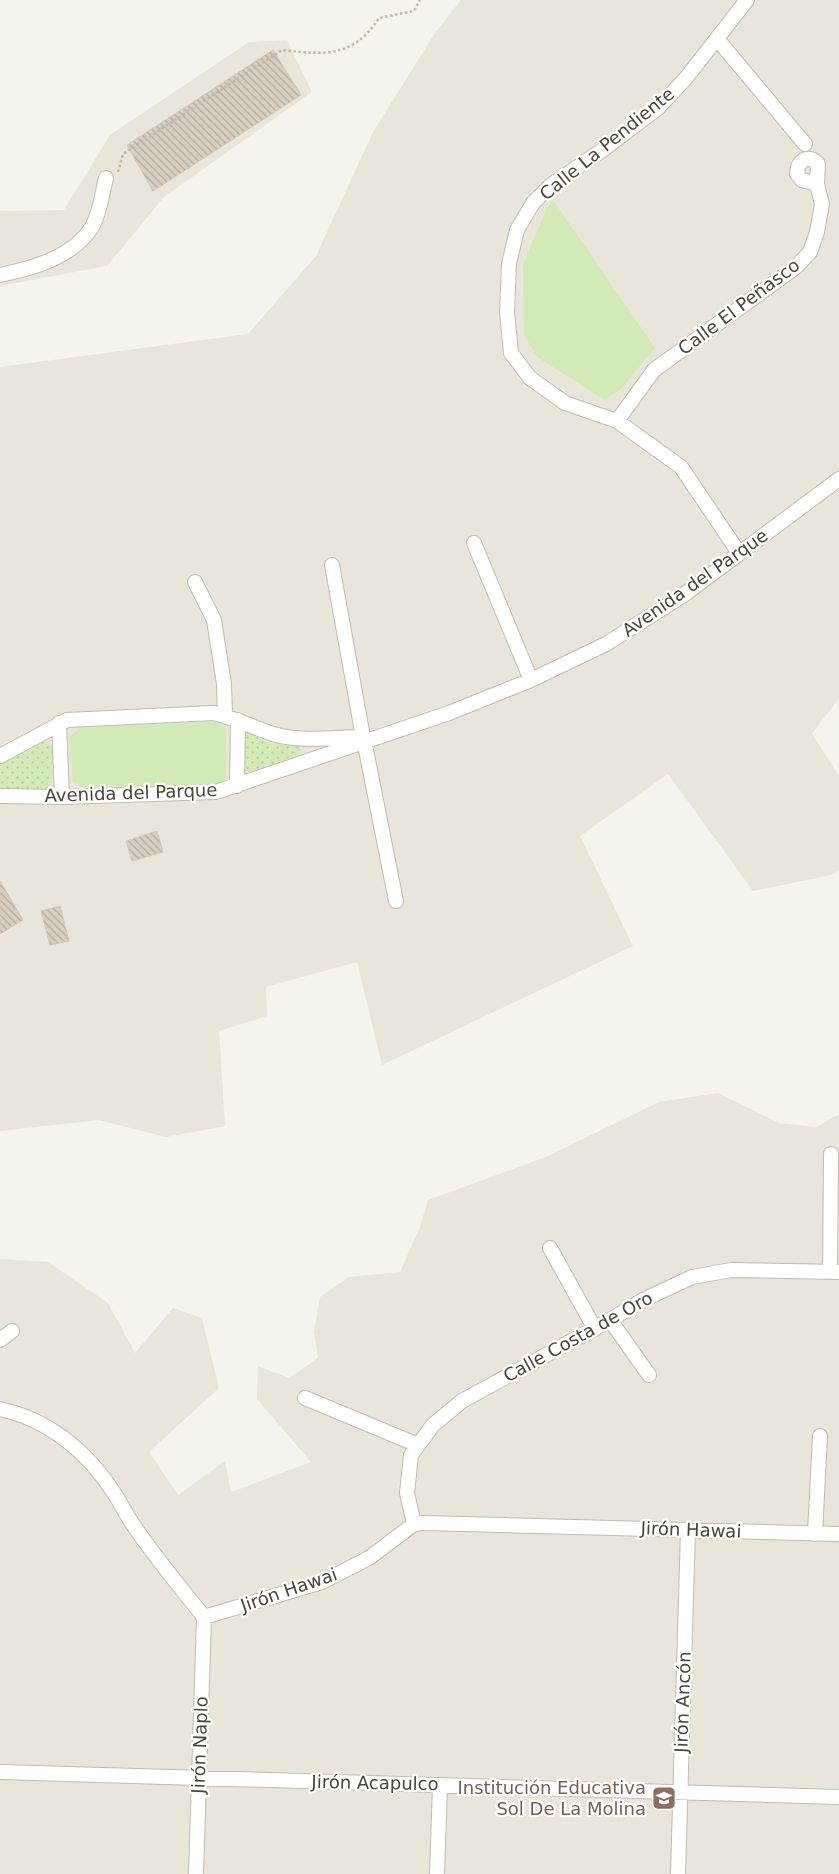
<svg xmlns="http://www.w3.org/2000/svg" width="839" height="1874" font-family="'DejaVu Sans',sans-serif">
  <defs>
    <pattern id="grass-dots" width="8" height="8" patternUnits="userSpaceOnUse" patternTransform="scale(1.25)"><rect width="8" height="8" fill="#d2eab5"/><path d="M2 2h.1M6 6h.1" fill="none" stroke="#b6ca9c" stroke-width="1.8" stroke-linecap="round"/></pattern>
    <pattern id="building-back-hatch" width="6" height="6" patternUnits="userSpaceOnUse" patternTransform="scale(1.25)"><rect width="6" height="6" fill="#d8cfc1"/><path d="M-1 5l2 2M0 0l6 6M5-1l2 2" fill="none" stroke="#b1aa9e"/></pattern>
  </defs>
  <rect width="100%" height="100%" fill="#f6f3ec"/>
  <path fill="#eae5da" d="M461,0H839V698L812,734L839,776V870L831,875L753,891L668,774L580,836L633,946L382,1065L357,962L266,987L267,1016L219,1031L225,1126L166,1137L99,1120L0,1131V367L248,334L316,256L373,132L435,33Z
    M287,40L312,92L164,197L107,266L0,286V211L64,210L110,135L249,42Z
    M718,1093L779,1123L817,1127L839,1114V1874H0V1259L48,1262L108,1303L135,1353L173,1308L202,1318L219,1388L149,1452L178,1495L225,1461L231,1492L311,1462L257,1399L258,1366L289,1378L318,1358L314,1332L320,1297L349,1277L400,1272L420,1227L428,1200L548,1156L659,1102Z"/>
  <path fill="url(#grass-dots)" d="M247,732C258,737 265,743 277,745C286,746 294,743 301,749V754L249,772L243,769L242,735Z
    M43,742L53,746L51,789H0V765Z"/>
  <path fill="#d2eab5" d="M553,200L655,348L621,389L605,400L537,357L524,335L523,264L547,208Z
    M218,721L226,729V778L222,784L81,787L73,782L69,737L80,728Z"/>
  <path fill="url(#building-back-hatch)" stroke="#d3c7b4" d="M273,50L301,95L153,191L127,145Z
    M157,831L163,852L132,861L126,841Z
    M0,881L23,920L0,934Z
    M60,906L69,941L50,945L41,911Z"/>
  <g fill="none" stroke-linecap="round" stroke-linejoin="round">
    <g stroke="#c2bbae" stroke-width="16">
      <path id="minor" d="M718,40L805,144
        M0,275C33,268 72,258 92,227C100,213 102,194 106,178
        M617,421L654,370L796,267L810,252L817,232L822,204L817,184L818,164C808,153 797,161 797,174L802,180L817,184
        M474,543L531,680
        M739,553L681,467L617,421L565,403L530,378L511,353L507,312L509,264L517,230L533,203L551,185L604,149L658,108L686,78L747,0
        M332,565L363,737
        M195,582L214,620L224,684L225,716
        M59,723L62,797
        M364,740L396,901
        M0,756L67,720L214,713C234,718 252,727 273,734C299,742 331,738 358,737
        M237,786L238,720
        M0,796L62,797L216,792L449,713L531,680L606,644L685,594L839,479
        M550,1248L595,1329
        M830,1272L831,1154
        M610,1320L649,1375
        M0,1340L12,1331
        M305,1398L418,1445
        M0,1409C48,1419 88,1452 114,1493C121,1503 126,1515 134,1526C155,1557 180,1587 204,1617L322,1582L369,1558L414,1524L424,1523L839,1534
        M414,1524L407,1493L411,1455L433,1425L462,1401L610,1320L643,1300L692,1277L731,1270L839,1272
        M815,1534L820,1436
        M0,1772L839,1797
        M196,1874L204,1617
        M437,1874L440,1785
        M678,1874L688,1529"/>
    </g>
    <path stroke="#c4b79f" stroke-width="2.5" stroke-dasharray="2.5 2.5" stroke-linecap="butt" d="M118,172L123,154L282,50C325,55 353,58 379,18L414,11L420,0"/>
    <use href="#minor" stroke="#fff" stroke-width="14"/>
  </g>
  <defs>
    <g id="school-square" transform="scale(1.25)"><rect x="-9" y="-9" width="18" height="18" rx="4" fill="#8d6e63" stroke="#fff"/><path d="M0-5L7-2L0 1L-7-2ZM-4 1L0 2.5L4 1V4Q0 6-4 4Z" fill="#fff"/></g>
  </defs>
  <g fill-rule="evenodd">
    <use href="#school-square" x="664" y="1798"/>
  </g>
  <g text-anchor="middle" stroke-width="4.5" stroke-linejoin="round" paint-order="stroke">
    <g font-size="18" fill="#4b4439" stroke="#fff">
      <text transform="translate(607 144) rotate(-39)" y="6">Calle La Pendiente</text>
      <text transform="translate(739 307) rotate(-37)" y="6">Calle El Peñasco</text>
      <text transform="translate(695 583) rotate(-35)" y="6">Avenida del Parque</text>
      <text transform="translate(131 793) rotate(-2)" y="6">Avenida del Parque</text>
      <text transform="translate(578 1337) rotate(-29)" y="6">Calle Costa de Oro</text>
      <text transform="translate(691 1530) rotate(2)" y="6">Jirón Hawai</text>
      <text transform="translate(289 1590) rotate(-19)" y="6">Jirón Hawai</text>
      <text transform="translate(683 1702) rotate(-88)" y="6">Jirón Ancón</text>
      <text transform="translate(200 1745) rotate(-88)" y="6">Jirón Naplo</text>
      <text transform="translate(375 1783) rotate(1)" y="6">Jirón Acapulco</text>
    </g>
    <g font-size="18" fill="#785e54" stroke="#fff" text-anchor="end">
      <text x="646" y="1794">Institución Educativa<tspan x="646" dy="21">Sol De La Molina</tspan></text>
    </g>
  </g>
</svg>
